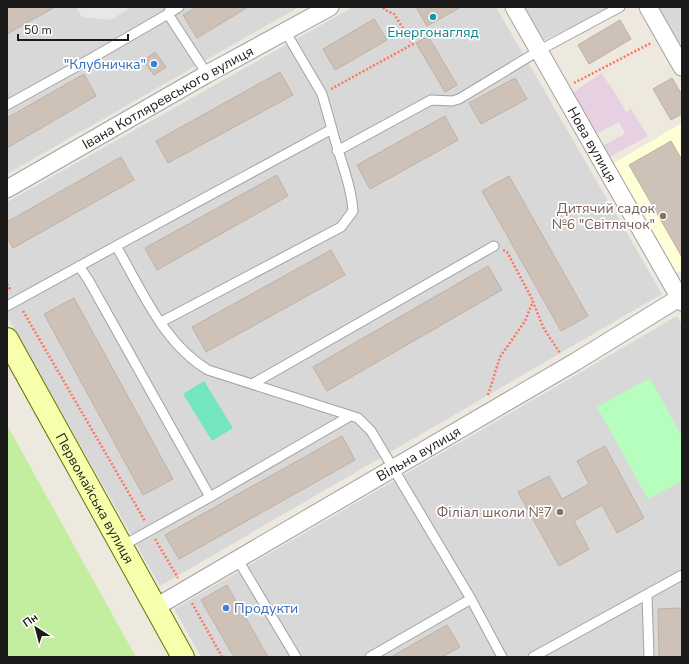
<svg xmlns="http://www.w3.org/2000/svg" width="689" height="664" font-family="'Nunito Sans',sans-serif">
  <rect width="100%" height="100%" fill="#eee9df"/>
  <path fill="#d9d8d8" d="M7,7H299L7,174Z
    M353,7H496L662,294L160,586L7,316V202Z
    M521,7H611L541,42Z
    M658,7H682V51Z
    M677,316L682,325V657H201L174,609Z"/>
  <path fill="#e8d0e3" d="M601,73L612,88L626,112L631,109L648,136L608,158L602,146L625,134L619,122L594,135L582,115L585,113L573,93Z"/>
  <path fill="#feffd7" d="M682,123V270L677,273L614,163Z"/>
  <path fill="#c4ee9f" d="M7,425L136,657H7Z"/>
  <path fill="#b6febe" d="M650,378L682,437V481L648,499L597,407Z"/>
  <path fill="#74e6bd" d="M204,381L233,428L212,441L183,394Z"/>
  <path fill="#e7e7e7" d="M76,7H131L111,20L82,17Z"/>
  <path fill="#cec2b8" stroke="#c1b0a0" d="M7,7H55L7,34Z
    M197,7H248L197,38L183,15Z
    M416,7H461L427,26Z
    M374,19L387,40L335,70L323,49Z
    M620,20L631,39L589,64L578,45Z
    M428,36L457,85L445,92L416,43Z
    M155,52L166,67L154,75L143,61Z
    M280,72L293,95L168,163L156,141Z
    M84,74L96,96L7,148V118Z
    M515,78L527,99L481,124L469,103Z
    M672,78L682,95V114L671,120L653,89Z
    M445,116L458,140L370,189L357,165Z
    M671,141L682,160V257L629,165Z
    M121,157L134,180L13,248L7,237V222Z
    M277,175L288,196L157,270L145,248Z
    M509,176L588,316L561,331L482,191Z
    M331,250L345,275L206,352L192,327Z
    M488,266L502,290L327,391L313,367Z
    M74,298L173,479L143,495L44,314Z
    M342,436L355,460L179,559L165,535Z
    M605,446L644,518L617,533L602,505L574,521L589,549L559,566L518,492L549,476L562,499L589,484L577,461Z
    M227,585L268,657H234L201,600Z
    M682,608V657H659L658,609Z
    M447,625L460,647L442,657H391Z"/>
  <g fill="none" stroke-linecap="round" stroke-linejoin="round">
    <g stroke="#a2a2a2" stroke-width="11">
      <path id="service" d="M179,7L168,14L207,74
        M7,105L92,58L168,14L171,7
        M337,151L431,100L452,101L459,99L540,50L620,7
        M116,246L332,129L322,94L285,31
        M79,266L89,281L210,497L122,546
        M7,306L116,246C142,290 163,343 208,370L358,418L371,431L471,599L502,657
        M161,322L341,227L353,211C351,183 339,157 332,129
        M254,383L494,246
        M210,497L350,416
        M238,560L296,657
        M647,595L649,657
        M370,657L471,599
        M533,657L682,575"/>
    </g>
    <g stroke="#a2a2a2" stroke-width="19">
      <g id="minor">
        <path id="s1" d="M514,7L682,302"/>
        <path d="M648,7L682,67"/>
        <path id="s2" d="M7,189L207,74L330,7"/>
        <path id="s3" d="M156,607L575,362L679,298"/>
      </g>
    </g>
    <g stroke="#647400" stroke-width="24">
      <g id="secondary">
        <path id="s4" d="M7,339L183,657"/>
      </g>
    </g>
    <path stroke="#ff745f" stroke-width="2.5" stroke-dasharray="2 2" stroke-linecap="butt" d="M574,83L651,43
      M331,89L413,44L394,14L385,10L383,7
      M503,250L507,252L531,297L544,329L560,353
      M7,284L11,291
      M23,311L145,521
      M488,395L500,357L525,321L533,301
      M155,539L178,578
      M192,603L222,657"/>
    <use href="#service" stroke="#fff" stroke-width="9"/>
    <use href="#minor" stroke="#fff" stroke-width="17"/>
    <use href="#secondary" stroke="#f8ffac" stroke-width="22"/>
  </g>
  <circle fill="#0f9aa8" stroke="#fff" stroke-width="1.5" cx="433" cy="17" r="4"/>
  <g fill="#3f7fe0" stroke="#fff" stroke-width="1.5">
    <circle cx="154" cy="64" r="4"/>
    <circle cx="226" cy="608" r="4"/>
  </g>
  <g fill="#8d6e63" stroke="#fff" stroke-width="1.5">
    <circle cx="663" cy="216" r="4"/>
    <circle cx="560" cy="512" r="4"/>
  </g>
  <g text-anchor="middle" stroke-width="3.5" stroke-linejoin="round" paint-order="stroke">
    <g font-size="14" fill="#0d838f" stroke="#fff">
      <text x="433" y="37">Енергонагляд</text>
    </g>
    <g font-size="14" fill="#366cbe" stroke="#fff" text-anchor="end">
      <text x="146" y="69">"Клубничка"</text>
      <text x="234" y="613" text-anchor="start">Продукти</text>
    </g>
    <g font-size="14" fill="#1b1b1b" stroke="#fff">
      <text dy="5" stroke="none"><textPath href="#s2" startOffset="185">Івана Котляревського вулиця</textPath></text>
      <text dy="5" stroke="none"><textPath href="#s1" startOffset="158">Нова вулиця</textPath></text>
      <text dy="5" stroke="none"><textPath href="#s3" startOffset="304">Вільна вулиця</textPath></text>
      <text dy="5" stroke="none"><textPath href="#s4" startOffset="182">Первомайська вулиця</textPath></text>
    </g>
    <g font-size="14" fill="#785e54" stroke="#fff" text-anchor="end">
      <text x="655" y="213">Дитячий садок<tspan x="655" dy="16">№6 "Світлячок"</tspan></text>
      <text x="552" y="517">Філіал школи №7</text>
    </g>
  </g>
  <rect width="689" height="664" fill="none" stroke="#1b1b1b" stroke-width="16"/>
  <g transform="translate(36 628) rotate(324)" stroke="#ffffff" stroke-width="3" paint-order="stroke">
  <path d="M0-3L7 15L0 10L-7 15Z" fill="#1b1b1b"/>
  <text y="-6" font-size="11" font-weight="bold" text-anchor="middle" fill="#1b1b1b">Пн</text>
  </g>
  <path d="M18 34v6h110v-6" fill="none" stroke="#1b1b1b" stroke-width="2"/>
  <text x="24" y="34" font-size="12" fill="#1b1b1b" stroke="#ffffff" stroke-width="3" paint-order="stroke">50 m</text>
</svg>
